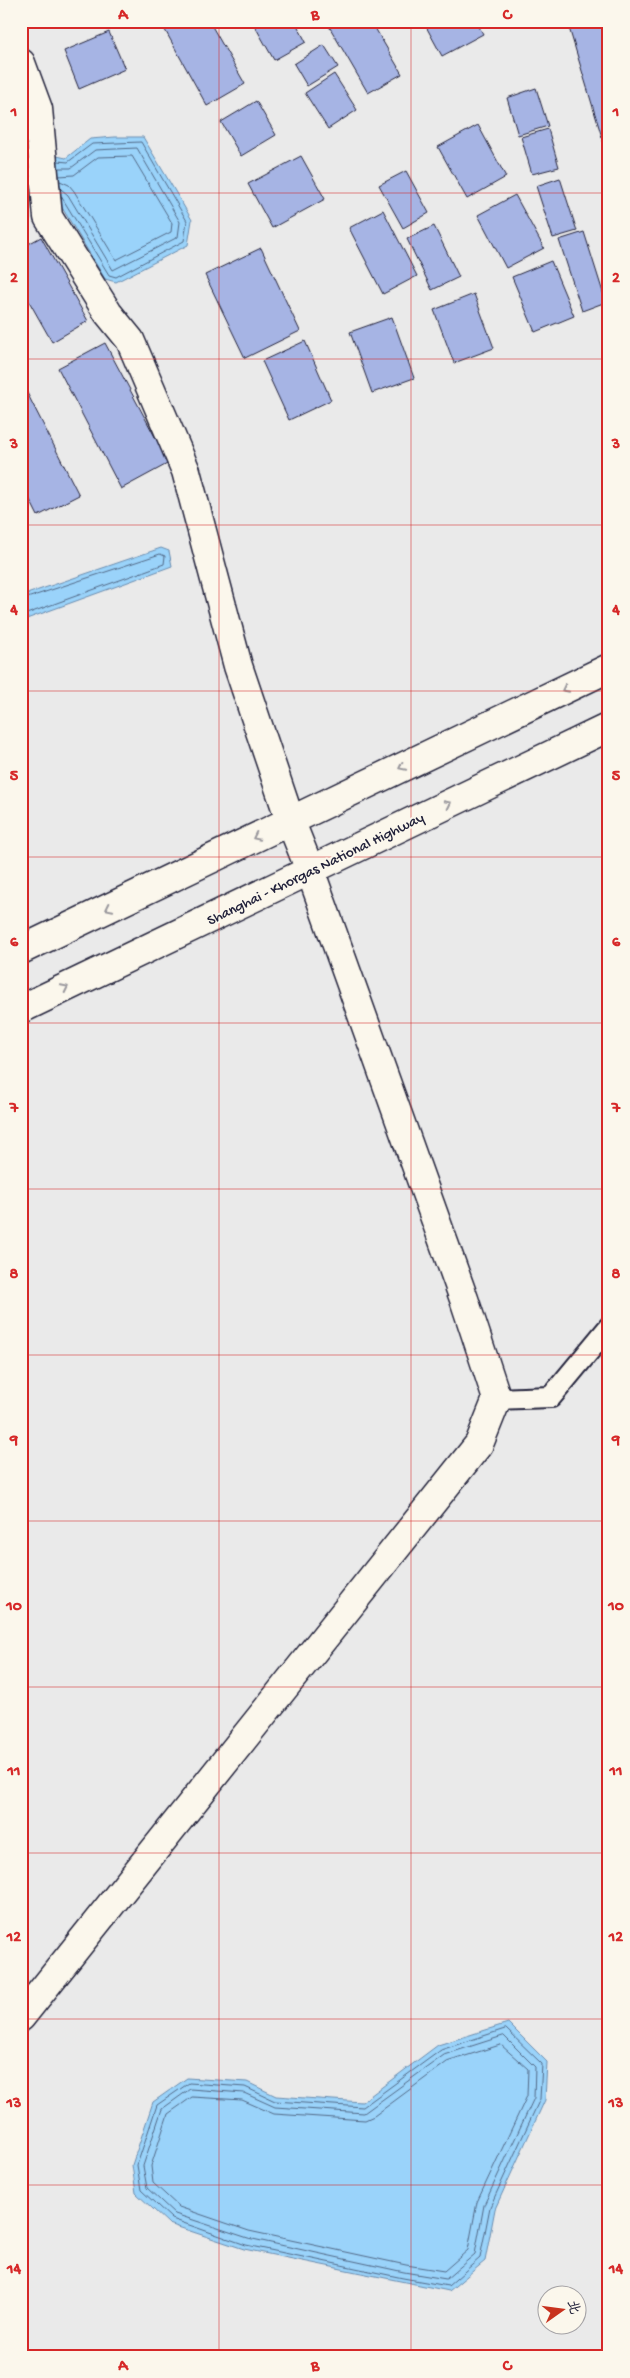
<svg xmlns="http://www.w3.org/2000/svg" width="630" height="2378" font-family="'Gochi Hand','LXGW WenKai TC',sans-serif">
  <rect width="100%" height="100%" fill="#eaeaea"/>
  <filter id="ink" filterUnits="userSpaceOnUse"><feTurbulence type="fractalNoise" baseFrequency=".02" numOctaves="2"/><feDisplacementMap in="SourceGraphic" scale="10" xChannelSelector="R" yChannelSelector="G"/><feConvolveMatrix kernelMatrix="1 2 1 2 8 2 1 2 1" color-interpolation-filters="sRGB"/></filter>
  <g filter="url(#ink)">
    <path fill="#9ad3fa" stroke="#6a8cae" d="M115,137H143L192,220L188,245L116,282L105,279L58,201L21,190V148L66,158L90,139Z
      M161,548L169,551L172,566L21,621V596Z
      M508,2023L547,2062L545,2100L495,2209L485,2261L449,2291L244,2249L169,2224L136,2193L132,2165L153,2102L187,2078L247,2082L276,2096L362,2102L438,2045Z"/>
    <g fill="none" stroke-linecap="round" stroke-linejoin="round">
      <path stroke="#526987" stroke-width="1" d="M58,161L68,162L92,144L141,142L187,221L184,241L116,277L109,275L61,196
        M59,168H71L95,150L137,148L180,222L178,237L113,270L68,195L61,189
        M59,176L74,175L98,157L132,156L172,223L171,232L116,260L74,191L69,185L60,181
        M21,600L160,554L165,556L164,564L21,616
        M506,2029L542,2064L540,2099L490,2207L480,2258L448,2286L403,2278L246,2245L172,2219L141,2190L137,2165L157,2105L189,2083L245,2087L275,2101L363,2107L441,2050Z
        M504,2036L535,2067L534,2098L484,2205L475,2254L446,2279L404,2272L248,2238L175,2214L147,2188L143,2166L162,2109L190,2089L244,2093L275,2107L364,2113L444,2055Z
        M501,2045L528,2069L527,2096L477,2202L468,2250L444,2271L406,2265L249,2231L179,2207L153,2183L151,2166L168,2114L192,2097L242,2100L274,2114L365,2120L374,2116L447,2062Z"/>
    </g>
    <path fill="#a6b4e4" stroke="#22223b" d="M160,21H209L245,84L207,106Z
      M252,21H295L306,42L274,60Z
      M326,21H371L402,74L368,93Z
      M423,21H476L483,34L442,56Z
      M567,21H609V143L604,144Z
      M109,32L125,69L79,89L64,51Z
      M324,45L338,67L307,86L294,64Z
      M334,74L357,110L328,129L305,93Z
      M536,88L548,126L518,135L507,98Z
      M256,101L276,135L241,156L221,122Z
      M478,125L506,177L467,199L438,147Z
      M548,129L559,167L532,174L521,137Z
      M301,156L325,199L272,228L248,184Z
      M406,171L429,213L403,228L379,185Z
      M560,178L577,231L553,238L536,186Z
      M515,195L544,248L506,268L478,215Z
      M383,210L417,276L383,294L349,228Z
      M434,226L459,277L432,290L407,239Z
      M584,232L606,302L582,311L559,240Z
      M41,237L88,321L52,342L21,287V248Z
      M261,248L300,331L245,358L205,275Z
      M551,261L574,316L535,332L512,277Z
      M474,294L494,348L454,363L434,310Z
      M392,317L414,378L372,393L350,332Z
      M305,341L331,400L289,420L262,361Z
      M105,343L169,463L121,489L58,368Z
      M21,381L79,495L38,516L21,482Z"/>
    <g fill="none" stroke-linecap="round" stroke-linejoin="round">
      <g stroke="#22223b" stroke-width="24">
        <path id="lane" d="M497,1399L551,1397L609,1327"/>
      </g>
      <g stroke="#22223b" stroke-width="31">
        <path id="street" d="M21,63L38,109L48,217L108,313L130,340L186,471L238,666L290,820
          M21,2017L479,1444L497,1399L464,1299L310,870"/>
      </g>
      <g stroke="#22223b" stroke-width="31">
        <path id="highway" d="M290,820L310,870
          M21,950L609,668
          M21,1009L609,727"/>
      </g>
      <use href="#lane" stroke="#fbf7ec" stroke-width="20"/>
      <use href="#street" stroke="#fbf7ec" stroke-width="28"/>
      <use href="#highway" stroke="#fbf7ec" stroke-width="28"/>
    </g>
    <defs><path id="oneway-chevron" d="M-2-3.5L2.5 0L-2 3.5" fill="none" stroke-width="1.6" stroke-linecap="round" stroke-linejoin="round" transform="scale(1.25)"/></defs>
    <g stroke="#99979c">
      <use href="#oneway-chevron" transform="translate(565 689) rotate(154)"/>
      <use href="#oneway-chevron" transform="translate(402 767) rotate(154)"/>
      <use href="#oneway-chevron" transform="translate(448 804) rotate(-26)"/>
      <use href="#oneway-chevron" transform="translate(256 837) rotate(154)"/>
      <use href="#oneway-chevron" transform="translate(109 908) rotate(154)"/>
      <use href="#oneway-chevron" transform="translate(65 988) rotate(-26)"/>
    </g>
  </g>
  <path fill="none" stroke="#d62828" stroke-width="1" stroke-opacity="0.55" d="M219,21V2357M411,21V2357M21,193H609M21,359H609M21,525H609M21,691H609M21,857H609M21,1023H609M21,1189H609M21,1355H609M21,1521H609M21,1687H609M21,1853H609M21,2019H609M21,2185H609"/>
  <g text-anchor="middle" stroke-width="4" stroke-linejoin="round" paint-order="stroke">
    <g font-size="15" fill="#22223b" stroke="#fbf7ec">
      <text transform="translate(315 868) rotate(-26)" y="5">Shanghai - Khorgas National Highway</text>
    </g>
  </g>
  <rect width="630" height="2378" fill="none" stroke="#fbf7ec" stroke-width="55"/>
  <g transform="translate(562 2310) rotate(76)"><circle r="24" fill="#fbf7ec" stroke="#a4a2a5"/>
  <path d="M0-4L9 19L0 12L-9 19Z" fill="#c8321e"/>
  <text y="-8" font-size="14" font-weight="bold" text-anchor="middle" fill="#22223b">北</text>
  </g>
  <rect x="28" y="28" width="574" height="2322" fill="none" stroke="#d62828" stroke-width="2"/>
  <g font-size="16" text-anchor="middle" font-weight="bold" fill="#d62828">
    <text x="123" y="19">A</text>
    <text x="315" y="19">B</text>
    <text x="507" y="19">C</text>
    <text x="14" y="116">1</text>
    <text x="616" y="116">1</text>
    <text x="14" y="282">2</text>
    <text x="616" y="282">2</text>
    <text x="14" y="448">3</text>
    <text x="616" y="448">3</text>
    <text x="14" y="614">4</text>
    <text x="616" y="614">4</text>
    <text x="14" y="780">5</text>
    <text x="616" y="780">5</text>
    <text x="14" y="946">6</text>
    <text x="616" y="946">6</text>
    <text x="14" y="1112">7</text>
    <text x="616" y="1112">7</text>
    <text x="14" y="1278">8</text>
    <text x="616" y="1278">8</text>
    <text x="14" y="1444">9</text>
    <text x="616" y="1444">9</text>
    <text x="14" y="1610">10</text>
    <text x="616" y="1610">10</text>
    <text x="14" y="1775">11</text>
    <text x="616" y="1775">11</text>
    <text x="14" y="1941">12</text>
    <text x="616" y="1941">12</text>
    <text x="14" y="2107">13</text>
    <text x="616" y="2107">13</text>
    <text x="14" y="2273">14</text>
    <text x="616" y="2273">14</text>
    <text x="123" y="2370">A</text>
    <text x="315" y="2370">B</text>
    <text x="507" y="2370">C</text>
  </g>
</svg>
